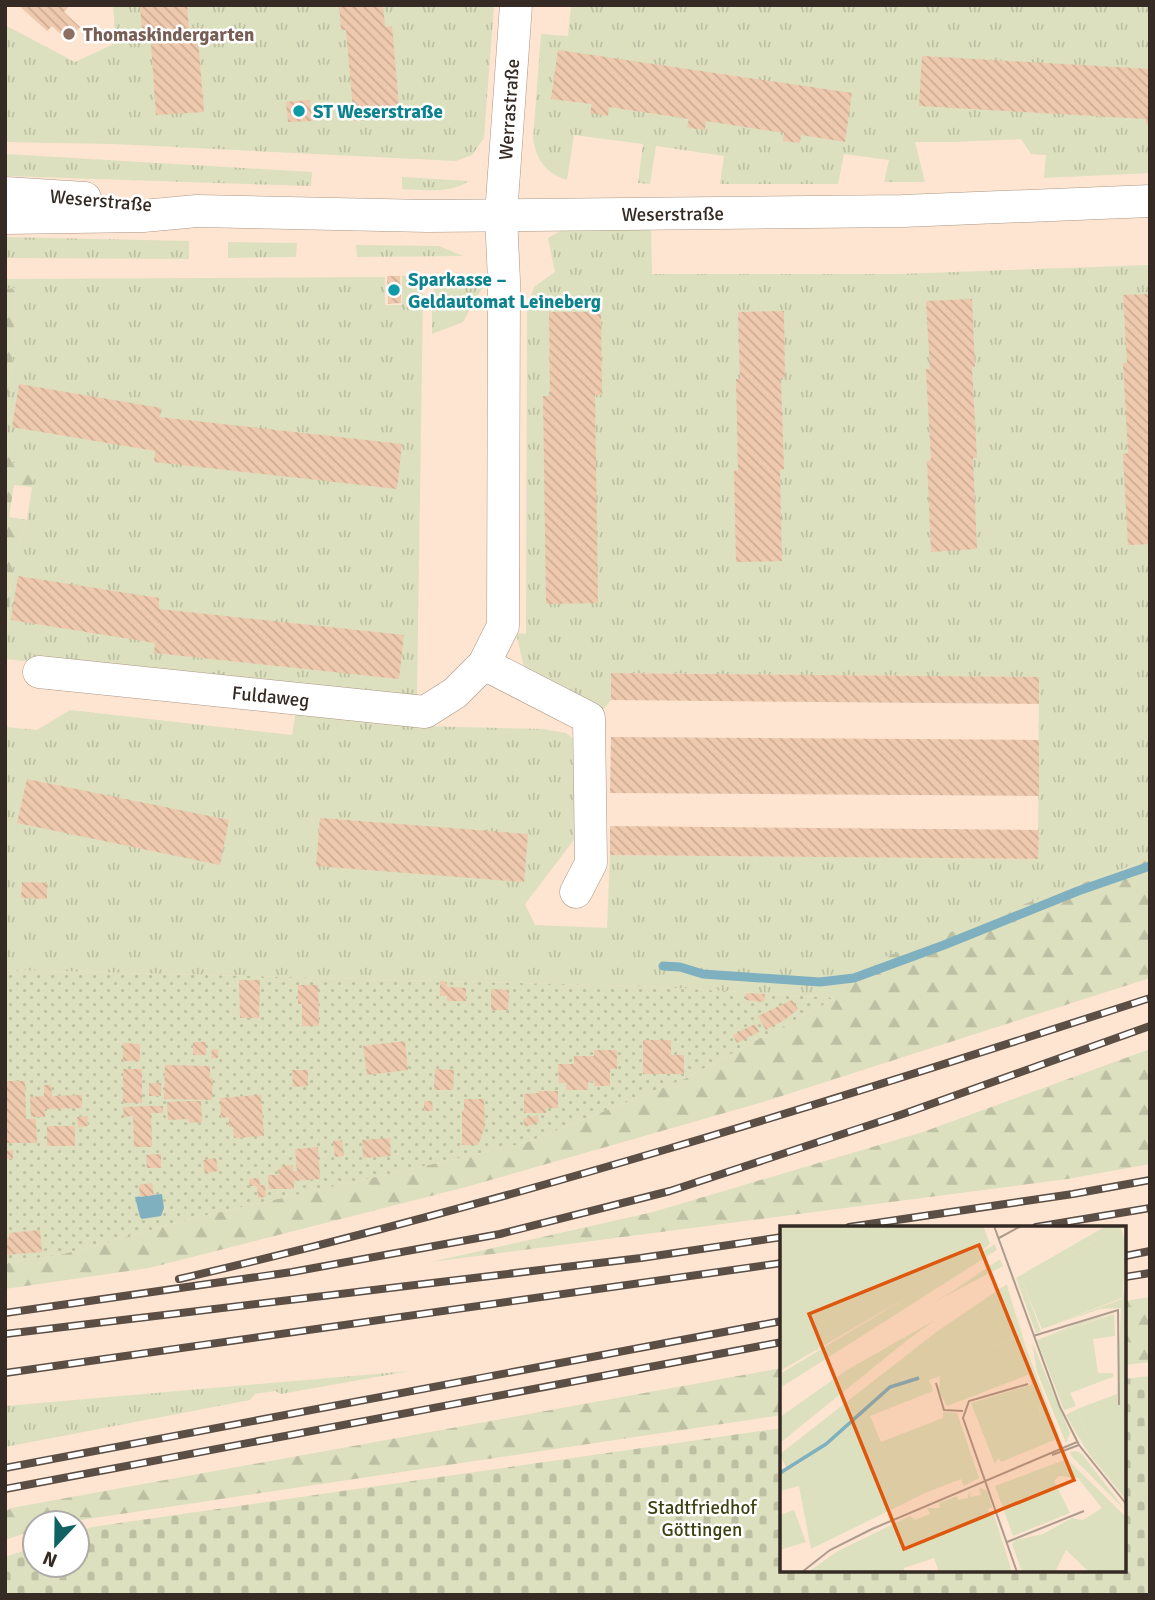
<svg xmlns="http://www.w3.org/2000/svg" width="1155" height="1600" font-family="Signika,sans-serif">
  <defs>
    <pattern id="grass-tufts" width="24" height="20" patternUnits="userSpaceOnUse" patternTransform="scale(1.75)"><rect width="24" height="20" fill="#dce0be"/><path d="M3 7l-1-3M5 7V3M7 7l1-3M15 17l-1-3M17 17v-4M19 17l1-3" fill="none" stroke="#bdc0a3"/></pattern>
    <pattern id="forest-firs" width="22" height="20" patternUnits="userSpaceOnUse" patternTransform="scale(1.75)"><rect width="22" height="20" fill="#dce0be"/><path d="M5 1l3.5 6h-7zM16 11l3.5 6h-7z" fill="#bdc0a3"/></pattern>
    <pattern id="cemetery-stones" width="16" height="16" patternUnits="userSpaceOnUse" patternTransform="scale(1.75)"><rect width="16" height="16" fill="#dce0be"/><path d="M2 7V4a2 2 0 0 1 4 0v3zM10 15v-3a2 2 0 0 1 4 0v3z" fill="#bdc0a3"/></pattern>
    <pattern id="garden-dots" width="8" height="8" patternUnits="userSpaceOnUse" patternTransform="scale(1.75)"><rect width="8" height="8" fill="#dce0be"/><path d="M2 2h.1M6 6h.1" fill="none" stroke="#bdc0a3" stroke-width="1.8" stroke-linecap="round"/></pattern>
    <pattern id="building-back-hatch" width="6" height="6" patternUnits="userSpaceOnUse" patternTransform="scale(1.75)"><rect width="6" height="6" fill="#eec9ad"/><path d="M-1 5l2 2M0 0l6 6M5-1l2 2" fill="none" stroke="#cdad95"/></pattern>
  </defs>
  <rect width="100%" height="100%" fill="#fde5d2"/>
  <path fill="url(#grass-tufts)" d="M113,5H494L484,138L472,155L456,161L113,144L5,142V25L75,62L116,43Z
    M571,5H1150V173L1044,178L1046,155L1031,154L1021,139L953,142H915L925,182H884L889,160L844,154L838,184H720L724,156L656,146L650,184L638,183L643,144L574,135L567,180C546,173 537,161 533,139L541,34L568,36Z
    M5,154L312,172L311,186L5,176Z
    M402,177L469,181C449,194 425,190 402,189Z
    M569,226L651,227L652,274H898L1150,265V859L1038,899L836,998L641,986L5,970V727L37,730L70,710L292,735L296,711L421,726L543,729L566,733L577,742V836L525,904L535,925L607,928L610,855L1038,859L1039,677L611,673V700L604,709L579,706L524,667L516,633L526,634L527,309L534,287L555,272L548,238Z
    M5,237L189,241V259L5,258Z
    M228,242L297,243L296,257L228,258Z
    M356,245L439,246L463,256L357,257Z
    M402,276H410L420,282L423,296L417,695L406,699L5,659L13,558L27,520L35,468L12,463L5,438V414L14,350L15,288L5,289V279L385,277V305H402Z
    M480,277L485,283L463,322L432,334V298L437,280Z
    M410,1371L281,1394L275,1391L255,1394L250,1400L5,1447V1406Z"/>
  <path fill="url(#forest-firs)" d="M15,288L14,350L5,414V289Z
    M5,438L12,463L36,467L32,487L14,485L9,517L27,520L13,558L5,657Z
    M1150,859V978L763,1102L466,1187L149,1268L5,1289V1263L63,1254L198,1217L525,1143L684,1079L836,998L846,972L1038,899Z
    M1150,1049V1164L1067,1179L431,1262L653,1212L923,1132Z
    M1150,1297V1362L1125,1365V1301Z
    M782,1368V1415L61,1523H35V1530L5,1540V1512L11,1508Z"/>
  <path fill="url(#cemetery-stones)" d="M1150,1376V1595H5V1557L35,1547V1565H77V1532L92,1527L782,1428V1570H1125V1379Z"/>
  <path fill="url(#garden-dots)" d="M5,970L641,986L836,998L684,1079L525,1143L198,1217L63,1254L5,1263Z"/>
  <path fill="#7fb0bf" d="M162,1194L164,1208L161,1216L142,1219L140,1217L135,1197Z"/>
  <g fill="none" stroke-linecap="round" stroke-linejoin="round">
    <path stroke="#7fb0bf" stroke-width="9" d="M663,966L680,967L703,974L820,982L854,978L944,945L1078,891L1150,866"/>
  </g>
  <path fill="url(#building-back-hatch)" d="M18,5H70L64,12L80,27L68,41L52,26L47,31Z
    M140,5H187L190,40L198,39L204,112L156,115L151,43H143Z
    M339,5H383L385,27L392,26L400,117L354,121L346,30H341Z
    M558,50L852,93L845,142L801,135L800,143L783,141L784,133L706,121L705,130L696,129L687,127L689,119L609,107L608,116L590,113L592,104L551,99Z
    M922,56L1150,69V125L1146,124V119L919,106Z
    M310,100L312,121L288,122L286,102Z
    M387,276H400L401,303L388,304Z
    M1150,294V544L1128,545L1123,454L1128,453L1123,363H1127L1123,295Z
    M972,299L975,367H972L977,458H973L977,549L931,552L927,461L931,460L926,369H930L926,301Z
    M784,311L785,378H781L784,469L780,470L782,561L736,562L734,470L738,471L736,379H740L738,312Z
    M549,312H601L602,395H595L598,603L546,604L543,396H550Z
    M19,384L161,408L159,417L402,444L397,489L154,462L155,451L12,427Z
    M18,576L159,598V609L404,635L399,679L154,653L155,643L11,620Z
    M611,673L1039,677V704L611,700Z
    M611,737L1039,740V796L610,793Z
    M27,779L229,820L220,865L17,823Z
    M320,818L528,834L524,882L316,866Z
    M610,826L1039,830L1038,859L610,855Z
    M22,882L47,883V899L21,898Z
    M239,980H260L259,1018H240Z
    M440,981L447,982V987L466,988V1001H447V996H440Z
    M298,985H318L319,1026H302V1004H298Z
    M491,989L509,990L508,1010H491Z
    M746,993L765,994L764,1002L746,1000Z
    M792,1000L798,1009L786,1019L766,1030L758,1016Z
    M755,1024L759,1032L737,1043L733,1035Z
    M643,1040H671V1055H684V1074H643Z
    M405,1041L408,1070L367,1075L363,1046Z
    M193,1042H206V1055H193Z
    M123,1043L140,1044V1061H123Z
    M212,1049H218V1058H211Z
    M594,1050H617V1069H610V1086H594V1081L588,1082V1090H566V1083H559L558,1064H574V1056H594Z
    M165,1065L210,1066V1078H213L212,1100L164,1099Z
    M123,1069H142V1103H123Z
    M435,1069L454,1070L453,1090H434Z
    M292,1070H308V1086L293,1087Z
    M5,1081H25L26,1119H36L37,1143H5Z
    M149,1083H161V1096H149Z
    M44,1085H51L52,1096L82,1095V1108L45,1109V1117H31L30,1097L44,1096Z
    M538,1091H558V1108H546V1113H524V1094L538,1093Z
    M261,1095L264,1136L234,1138L233,1127H229V1117L221,1118L220,1098Z
    M464,1099H484L485,1127L478,1145H462V1111H464Z
    M188,1101H201L202,1122L189,1123V1119L168,1120L167,1102Z
    M424,1101H432L433,1111H424Z
    M151,1106H163V1113H151L152,1147H134L133,1116L124,1117L123,1107Z
    M537,1115L539,1122L525,1127L523,1119Z
    M87,1116L88,1126L78,1127L77,1117Z
    M47,1126H75V1146H47Z
    M390,1138L391,1156L363,1158L362,1140Z
    M342,1140L344,1156L335,1157L333,1141Z
    M318,1147L320,1179L294,1181V1189H269L268,1175H279L278,1169H281V1166L293,1165V1171H297L295,1149Z
    M13,1150V1159H5V1151Z
    M161,1154V1168H147L146,1155Z
    M216,1158L218,1171L205,1173L203,1160Z
    M259,1178L260,1185H265L266,1197L258,1198L257,1186H250L249,1179Z
    M152,1183L154,1195L140,1197L139,1185Z
    M40,1230L42,1252L5,1255V1238H9V1233Z"/>
  <g fill="none" stroke-linecap="round" stroke-linejoin="round">
    <g stroke="#ac9684" stroke-width="33">
      <g id="minor">
        <path d="M5,193L85,198"/>
        <path id="s1" d="M5,218L143,216L197,211L428,216L903,211L1150,201"/>
        <path d="M484,664L589,718L591,863L576,892"/>
        <path id="s2" d="M39,672L425,712L455,693L484,664L503,626L504,281L501,215L516,5"/>
      </g>
    </g>
    <use href="#minor" stroke="#fff" stroke-width="32"/>
    <g stroke="#5b4e45" stroke-width="8">
      <path id="rail" d="M849,1227L1073,1194L1150,1180
        M1036,1227L1150,1208
        M1125,1256L1150,1251
        M1125,1277L1150,1273
        M179,1279C508,1203 829,1102 1150,998
        M5,1313L292,1272L500,1234L670,1191L903,1114L1150,1026
        M5,1334L641,1258L782,1237
        M5,1373L782,1263
        M5,1468L782,1321
        M5,1489L782,1342"/>
    </g>
    <use href="#rail" stroke="#fff" stroke-width="5" stroke-dasharray="16" stroke-linecap="butt"/>
  </g>
  <circle fill="#8d6e63" stroke="#fff" stroke-width="2.5" cx="69" cy="34" r="7"/>
  <g fill="#0f9aa8" stroke="#fff" stroke-width="2.5">
    <circle cx="299" cy="111" r="7"/>
    <circle cx="394" cy="290" r="7"/>
  </g>
  <g text-anchor="middle" stroke-width="5" stroke-linejoin="round" paint-order="stroke">
    <g font-size="19" font-weight="bold" fill="#785e54" stroke="#fff" text-anchor="start">
      <text x="83" y="41">Thomaskindergarten</text>
    </g>
    <g font-size="19" fill="#352b24" stroke="#fff">
      <text dy="7" stroke="none"><textPath href="#s2" startOffset="1024">Werrastraße</textPath></text>
      <text transform="translate(101 200) rotate(5)" y="7">Weserstraße</text>
      <text dy="7" stroke="none"><textPath href="#s1" startOffset="668">Weserstraße</textPath></text>
      <text dy="7" stroke="none"><textPath href="#s2" startOffset="233">Fuldaweg</textPath></text>
    </g>
    <g font-size="19" font-weight="bold" fill="#0d838f" stroke="#fff" text-anchor="start">
      <text x="313" y="118">ST Weserstraße</text>
      <text x="408" y="286">Sparkasse –<tspan x="408" dy="22">Geldautomat Leineberg</tspan></text>
    </g>
    <g font-size="19" fill="#3e4110" stroke="#fff">
      <text x="702" y="1514">Stadtfriedhof<tspan x="702" dy="22">Göttingen</tspan></text>
    </g>
  </g>
  <g transform="translate(780 1226)">
    <rect width="346" height="346" fill="#fde5d2"/>
    <path d="M326,0H340L242,55L261,105L256,107L236,52ZM220,33L223,40L152,77L173,65ZM346,55V215L337,168L341,82L320,83L262,103L342,73ZM230,62L245,119L240,121L250,148L167,180L159,166L160,150L149,154L153,165L90,190L101,216L163,192V186L177,187L199,252L184,260L181,253L145,267L31,323L19,260L0,265V245L4,242L8,246L46,218L111,157L242,110ZM334,87L266,111L296,180L284,184L257,114L299,97ZM252,116L290,207L286,217L257,146ZM254,158L260,187L268,191L274,212H279L221,236L218,232L215,238L191,177ZM297,183L319,238L346,274L309,228L295,205L286,189ZM296,225L302,228L346,285L292,231L290,226ZM287,233L346,291V346H309L286,324L275,346H242L232,318L236,314L263,308L292,292L303,294L322,282L298,252L279,250L274,255L290,287L233,310L215,260ZM199,261L207,265L212,281L208,283L210,290L214,289L232,346H159L154,332L124,342V346H28L58,325L130,290L135,294L150,288L147,282H160L159,277L177,270L178,274L188,272L189,265L191,271L201,269Z" fill="#dce0be"/>
    <path d="M215,18L217,24L0,162V148ZM227,58L228,63L148,118L112,162L8,246L0,228L155,107ZM155,94L126,115L0,217V191L67,144ZM245,119L279,210L274,213L268,191L261,188L240,121Z" fill="#dce0be"/>
    <path d="M0,0H203L210,18L189,35L0,145Z" fill="#dce0be"/>
    <path d="M340,0L347,20L342,72L262,103L242,55ZM228,63L242,110L111,157L149,117ZM334,88L335,110L313,113L318,147H333V151L290,167L266,111ZM337,168L346,215V274L319,238L297,183Z" fill="#dce0be"/>
    <path d="M14,284L26,316L0,324V289Z" fill="#dce0be"/>
    <path fill="none" stroke="#7fb0bf" stroke-width="3.5" d="M0,247L46,218L110,161L139,152"/>
    <path fill="none" stroke="#ad9b8c" stroke-width="2" d="M214,0L280,181L299,219L347,279M219,12L241,0M253,110L338,84L339,179M156,157L164,184L183,185M272,229L299,219M227,316L304,285M22,346L50,324L92,303L297,216M237,346L183,192L189,175L248,158"/>
    <path fill="#df570d" fill-opacity="0.15" stroke="#df570d" stroke-width="3.5" d="M199,19L294,254L124,323L29,88Z"/>
    <rect width="346" height="346" fill="none" stroke="#352b24" stroke-width="3.5"/>
  </g>
  <rect width="1155" height="1600" fill="none" stroke="#352b24" stroke-width="14"/>
  <g transform="translate(56 1544) rotate(202)"><circle r="33" fill="#ffffff" stroke="#aeaaa7" stroke-width="2"/>
  <path d="M0-5L12 26L0 18L-12 26Z" fill="#106164"/>
  <text y="-10" font-size="19" font-weight="bold" text-anchor="middle" fill="#352b24">N</text>
  </g>
</svg>
